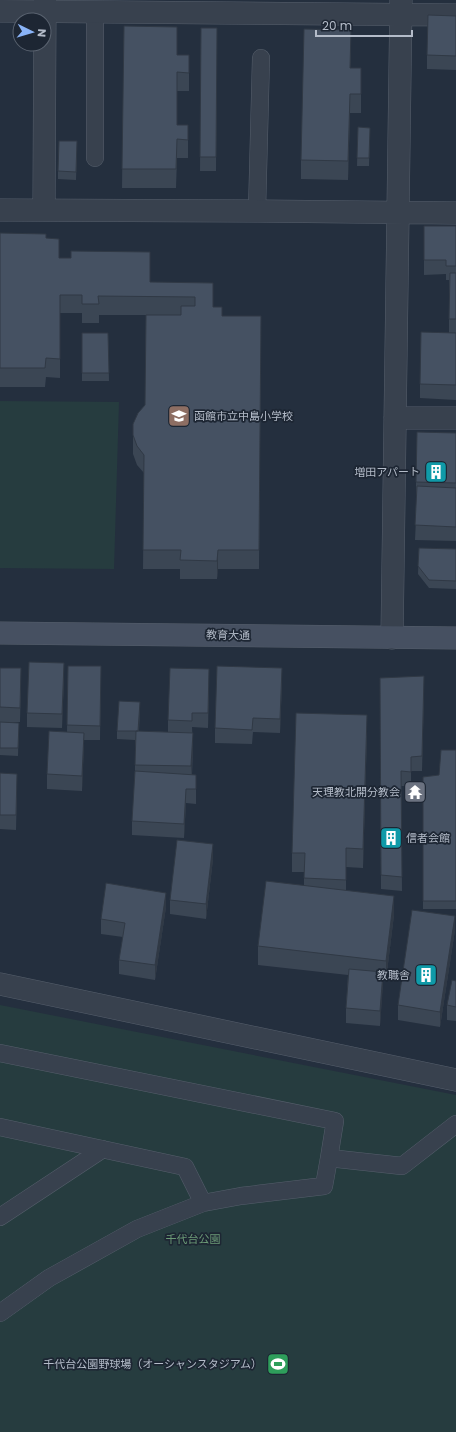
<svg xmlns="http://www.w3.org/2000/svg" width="456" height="1432" font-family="Poppins,'Noto Sans JP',sans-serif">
  <rect width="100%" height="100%" fill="#242f3e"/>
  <path fill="#263c3f" d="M0,401L119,402L114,569L0,568Z
    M0,1005L456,1095V1432H0Z"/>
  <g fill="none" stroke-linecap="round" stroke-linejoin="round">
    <g stroke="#565f6c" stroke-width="18">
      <path id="lane" d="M95,158V13
        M257,211L261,58
        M0,1053L335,1121L329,1158L402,1166L456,1124
        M0,1127L185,1167L203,1203
        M0,1217L103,1149
        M0,1313L49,1278L137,1229L203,1203L241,1196L324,1186L329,1158"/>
    </g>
    <g stroke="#565f6c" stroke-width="23">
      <path id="street" d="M0,11L456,15
        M0,210L257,211L456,213
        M44,210L45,0
        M395,418H456
        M392,638L401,0
        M0,984L456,1080"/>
    </g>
    <g stroke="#565f6c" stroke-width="23">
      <path id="secondary" d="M0,633L456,638"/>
    </g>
    <use href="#lane" stroke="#38414e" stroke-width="17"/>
    <use href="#street" stroke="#38414e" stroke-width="22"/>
    <use href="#secondary" stroke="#465061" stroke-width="22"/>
  </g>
  <path fill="#3b4654" d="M456,16V70L427,69V55Z
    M124,26L177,55H189V91H177V125H188V158H177L176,188H122Z
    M201,28H217L216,171H200Z
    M351,49L350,68L361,87V113H350L348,180L301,179V160Z
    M358,127L370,128L369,166H357Z
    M77,149L76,180L58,179V171Z
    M424,226H456V400L420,398V384L449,333V280H446V274L424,275Z
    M0,233L46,238L59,258L150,282L213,283V307L222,316L261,335L259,569H218L217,579H180V569H143L144,473L137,465L133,454V435L145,405L146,315H99V323H82V313H60V378L46,377L45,387H0Z
    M82,333H108L109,381H82Z
    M456,433V541L415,540L417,496H416V482Z
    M419,548L456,549V589L429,588L418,574Z
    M68,666H101L100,740H84L82,791L47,789V774L67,732Z
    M0,668L21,683L20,722H0Z
    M64,677L62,728L27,727V713Z
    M380,678L424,691L422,771H411V786H401L402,891L381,889Z
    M282,682L280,733L253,732L252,744L215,743V728Z
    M209,684L208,728L192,727L193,748L192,775L196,789V804L186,803L184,838L132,835V821L135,779V740L117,739V731L140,710L139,731L168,732V720Z
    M0,722L19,723L18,756L0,755Z
    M367,734L363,868L346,867V890L394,915L386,980L383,979L380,1026L346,1023V1008L348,975L258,965V946L304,885V872H292V853Z
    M456,750V909H423V777L439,775Z
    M0,773L17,788L16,830L0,829Z
    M213,859L206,919L170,914V900Z
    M166,907L155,980L119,974V960L123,937L101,934V919Z
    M455,930L440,1027L398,1020V1005Z
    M456,981V1021L447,1020V1005Z"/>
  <path fill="#303945" d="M351,30V49L350,87V68Z
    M350,94V113L348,180V161Z
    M218,550V569L217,579V561Z
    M64,663V677L62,728V714Z
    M282,668V682L280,733V719Z
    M209,669V684L208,728V713Z
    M424,676V691L422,771V756Z
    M140,702V710L138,740V732Z
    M367,715V734L363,868V849Z
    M84,733V748L82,791V776Z
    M193,733V748L191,781V766Z
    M186,789V803L184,838V824Z
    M213,844V859L206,919V904Z
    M166,893V907L155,980V965Z
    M394,896V915L386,980V961Z
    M455,916V930L440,1027V1012Z
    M383,972V986L380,1026V1011Z"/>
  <path fill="#455162" stroke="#303945" d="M428,15L456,16V56L427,55Z
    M124,26L177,27V55H189V73L177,72V125H188V140L177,139L176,169H122Z
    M201,28H217L216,157H200Z
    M304,29L351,30L350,68H361V94H350L348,161L301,160Z
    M358,127L370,128L369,158H357Z
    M59,141H77L76,172L58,171Z
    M424,226H456V266H446V260H424Z
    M0,233L46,234V238L59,239V258H71V251L150,252V282L213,283V307H222V316H261L259,550H218L217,561L180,560L181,550H143L144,455L137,446L133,435V424L138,413L145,405L146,315H181V306H195V297L98,296L99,304H82V295H60V359L46,358L45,368H0Z
    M450,273H456V319H449Z
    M421,332L456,333V385L420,384Z
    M82,333H108L109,373H82Z
    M417,432L456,433V483L416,482Z
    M417,486L456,488V527L415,525Z
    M419,548L456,549V581L429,580L418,566Z
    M29,662L64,663L62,714L27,713Z
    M68,666H101L100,726L67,725Z
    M217,666L282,668L280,719L253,718L252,730L215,728Z
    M0,668H21L20,708L0,707Z
    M170,668L209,669L208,713H192V721L168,720Z
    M424,676L422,756L411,757V772L401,771L402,877L381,875L380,678Z
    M119,701L140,702L138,731H117Z
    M296,713L367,715L363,849L346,848V880L304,878L305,853H292Z
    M0,722L19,723L18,748H0Z
    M49,731L84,733L82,776L47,774Z
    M136,731L193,733L191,766L135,765Z
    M441,750H456V901H423V777L439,775Z
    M135,771L196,775V789H186L184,824L132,821Z
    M0,773L17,774L16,815H0Z
    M177,840L213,844L206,904L170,900Z
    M266,881L394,896L386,961L258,946Z
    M106,883L166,893L155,965L119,960L125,923L101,919Z
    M412,910L455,916L440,1012L398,1005Z
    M349,969L383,972L380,1011L346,1008Z
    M452,980L456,981V1007L447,1005Z"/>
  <defs>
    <g id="school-square" transform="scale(1.15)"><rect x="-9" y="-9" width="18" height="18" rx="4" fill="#8d6e63" stroke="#1d2633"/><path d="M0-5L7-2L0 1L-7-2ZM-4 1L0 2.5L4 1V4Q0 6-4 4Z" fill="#fff"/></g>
    <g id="building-square" transform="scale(1.15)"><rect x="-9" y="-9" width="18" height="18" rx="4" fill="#0f9aa8" stroke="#1d2633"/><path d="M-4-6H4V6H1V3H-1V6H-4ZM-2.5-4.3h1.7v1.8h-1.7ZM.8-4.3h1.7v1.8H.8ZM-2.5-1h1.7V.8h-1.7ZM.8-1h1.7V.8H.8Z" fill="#fff"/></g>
    <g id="temple-square" transform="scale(1.15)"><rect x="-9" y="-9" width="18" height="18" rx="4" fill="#6b7280" stroke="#1d2633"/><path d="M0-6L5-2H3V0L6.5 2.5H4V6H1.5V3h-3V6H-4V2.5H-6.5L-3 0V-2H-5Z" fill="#fff"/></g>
    <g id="stadium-square" transform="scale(1.15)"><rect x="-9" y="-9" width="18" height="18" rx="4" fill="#2e9e5b" stroke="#1d2633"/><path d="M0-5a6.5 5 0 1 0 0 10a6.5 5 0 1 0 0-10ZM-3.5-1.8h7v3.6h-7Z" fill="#fff"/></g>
  </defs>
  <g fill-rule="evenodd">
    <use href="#school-square" x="179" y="416"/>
    <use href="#building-square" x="436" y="472"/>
    <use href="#temple-square" x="415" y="792"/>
    <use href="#building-square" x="391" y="838"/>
    <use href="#building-square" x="426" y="975"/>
    <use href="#stadium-square" x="278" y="1364"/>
  </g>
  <g text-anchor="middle" stroke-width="3.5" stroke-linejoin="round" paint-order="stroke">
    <g font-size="11" fill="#b4bcc9" stroke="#1d2633" text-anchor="end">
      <text x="194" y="420" text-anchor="start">函館市立中島小学校</text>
      <text x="420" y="476">増田アパート</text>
      <text x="400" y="796">天理教北開分教会</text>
      <text x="406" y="842" text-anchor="start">信者会館</text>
      <text x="410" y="979">教職舎</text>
      <text x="262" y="1368">千代台公園野球場（オーシャンスタジアム）</text>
    </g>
    <g font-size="11" fill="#b4bcc9" stroke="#1d2633">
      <text transform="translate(228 635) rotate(1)" y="4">教育大通</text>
    </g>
    <g font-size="11" fill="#6b9a76" stroke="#1d2633">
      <text x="193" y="1243">千代台公園</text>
    </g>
  </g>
  <g transform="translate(32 32) rotate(95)"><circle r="19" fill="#1d2633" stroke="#59626f"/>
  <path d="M0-3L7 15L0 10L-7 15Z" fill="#8ab4f8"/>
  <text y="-6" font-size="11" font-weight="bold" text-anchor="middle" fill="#b4bcc9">N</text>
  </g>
  <path d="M316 30v6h96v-6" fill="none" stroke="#b4bcc9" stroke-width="2"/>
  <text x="322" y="30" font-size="12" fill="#b4bcc9" stroke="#1d2633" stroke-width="3" paint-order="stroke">20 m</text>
</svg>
